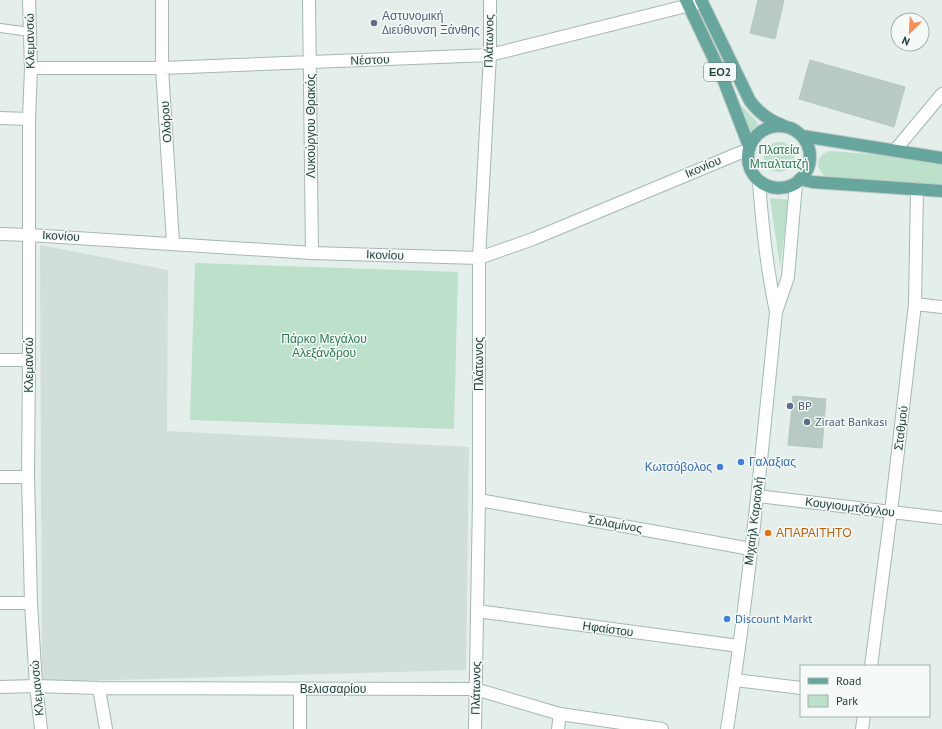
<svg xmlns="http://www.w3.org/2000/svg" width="942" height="729" font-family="'PT Sans',sans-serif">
  <rect width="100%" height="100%" fill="#e4eeeb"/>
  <path fill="#d2deda" d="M40,245L168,270L167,431L469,447L466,670L42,682Z"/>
  <path fill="#bce0c9" d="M741,106H742L756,121L759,127L755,132L749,131Z
    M764 157a15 15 0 1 1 30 0a15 15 0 1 1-30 0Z
    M830,151L942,160V187L825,176C814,168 817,154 830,151Z
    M770,198L789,200L780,267Z
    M195,263L458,272L454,429L190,420Z"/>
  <path fill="#b9c9c4" stroke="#b6c8c2" d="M758,0H784L775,39L750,33Z
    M810,60L905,87L894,127L799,99Z
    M793,396L826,399L822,448L788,445Z"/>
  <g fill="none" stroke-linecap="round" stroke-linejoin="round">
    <g stroke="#a6b7b3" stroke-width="10">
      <path id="service" d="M0,28L30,32"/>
    </g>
    <g stroke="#a6b7b3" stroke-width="14">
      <path id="minor" d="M162,0V68L173,243
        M309,0L312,253
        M31,68H162L490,55L702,2
        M0,118L29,119
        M0,234L29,235L312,253L479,258L533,239L749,149
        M915,304L942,307
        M0,360H29
        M0,477H28
        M758,496L942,518
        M479,500L751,549
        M0,603H31
        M477,611L739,646
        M871,666L891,512L915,304L917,189
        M735,680L801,688
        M36,686L41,729
        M300,729V689
        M475,729L479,500V258L490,55V0
        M558,729L560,714
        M862,729L864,716"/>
    </g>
    <g stroke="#a6b7b3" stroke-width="14">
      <path id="tertiary" d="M29,0L31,68L29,119V360L28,477L31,603L36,686
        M896,149L942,94
        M0,687L36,686L99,688L475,689L560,714L662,729
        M99,688L106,729"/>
    </g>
    <g stroke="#a2bbb4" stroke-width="14">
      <path id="secondary" d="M759,181C762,225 767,269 776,312
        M727,729C749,591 762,451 776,312L788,277L796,183"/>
    </g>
    <g stroke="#c1cac8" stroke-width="14">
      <path id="primary" d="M686,0L722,76L749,146
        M701,0L750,101C759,113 768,120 782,125
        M748 157a31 31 0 1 1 62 0a31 31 0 1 1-62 0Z
        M802,136L942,158
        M800,179L812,182L942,191"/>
    </g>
    <use href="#service" stroke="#fff" stroke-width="8"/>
    <use href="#minor" stroke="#fff" stroke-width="12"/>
    <use href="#tertiary" stroke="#fff" stroke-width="12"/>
    <use href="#secondary" stroke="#fff" stroke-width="12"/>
    <use href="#primary" stroke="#66a69c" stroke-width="12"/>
  </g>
  <g fill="#5c6f8a" stroke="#f5faf8" stroke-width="1.5">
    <circle cx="374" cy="23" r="4"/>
    <circle cx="790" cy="406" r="4"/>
    <circle cx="807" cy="422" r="4"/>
  </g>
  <g fill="#3f7fe0" stroke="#f5faf8" stroke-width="1.5">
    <circle cx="741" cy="462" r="4"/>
    <circle cx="720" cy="467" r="4"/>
    <circle cx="727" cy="619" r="4"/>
  </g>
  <circle fill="#e8710a" stroke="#f5faf8" stroke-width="1.5" cx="768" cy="533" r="4"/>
  <g text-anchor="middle" stroke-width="3" stroke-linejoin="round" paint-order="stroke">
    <rect fill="#f5faf8" stroke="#617874" stroke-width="1" x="704" y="63" width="32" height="18" rx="3"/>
    <g font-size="11" font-weight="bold" fill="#22413c">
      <text x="720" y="76">ΕΟ2</text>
    </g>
    <g font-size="12" fill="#4e5e75" stroke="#f5faf8" text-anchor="start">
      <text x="382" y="20">Αστυνομική<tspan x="382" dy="14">Διεύθυνση Ξάνθης</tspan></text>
      <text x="798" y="410">BP</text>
      <text x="815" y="426">Ziraat Bankası</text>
    </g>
    <g font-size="12" fill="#22413c" stroke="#f5faf8">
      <text transform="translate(30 41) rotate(-91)" y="4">Κλεμανσώ</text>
      <text transform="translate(489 41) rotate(-89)" y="4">Πλάτωνος</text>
      <text transform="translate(370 60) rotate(-2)" y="4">Νέστου</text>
      <text transform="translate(166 122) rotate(-94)" y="4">Ολόρου</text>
      <text transform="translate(311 126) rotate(-90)" y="4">Λυκούργου Θρακός</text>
      <text transform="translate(703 167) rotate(-23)" y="4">Ικονίου</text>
      <text transform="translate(61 236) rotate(3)" y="4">Ικονίου</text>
      <text transform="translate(385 255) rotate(2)" y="4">Ικονίου</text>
      <text transform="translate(479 364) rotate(-90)" y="4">Πλάτωνος</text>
      <text transform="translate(29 365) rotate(-90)" y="4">Κλεμανσώ</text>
      <text transform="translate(901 428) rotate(-83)" y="4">Σταθμού</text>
      <text transform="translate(850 507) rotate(7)" y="4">Κουγιουμτζόγλου</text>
      <text transform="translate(754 521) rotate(-83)" y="4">Μιχαήλ Καραολή</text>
      <text transform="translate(615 524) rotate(10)" y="4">Σαλαμίνος</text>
      <text transform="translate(608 629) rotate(8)" y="4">Ηφαίστου</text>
      <text transform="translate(37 688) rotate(-95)" y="4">Κλεμανσώ</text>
      <text transform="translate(476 688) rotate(-89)" y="4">Πλάτωνος</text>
      <text x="333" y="693">Βελισσαρίου</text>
    </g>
    <g font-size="12" fill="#2a7a51" stroke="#f5faf8">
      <text x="779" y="154">Πλατεία<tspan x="779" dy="14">Μπαλτατζή</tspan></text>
      <text x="324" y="343">Πάρκο Μεγάλου<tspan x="324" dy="14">Αλεξάνδρου</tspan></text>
    </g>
    <g font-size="12" fill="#366cbe" stroke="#f5faf8" text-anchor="start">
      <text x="749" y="466">Γαλαξιας</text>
      <text x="712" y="471" text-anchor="end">Κωτσόβολος</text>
      <text x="735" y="623">Discount Markt</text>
    </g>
    <g font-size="12" fill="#c56008" stroke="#f5faf8" text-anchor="start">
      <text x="776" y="537">ΑΠΑΡΑΙΤΗΤΟ</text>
    </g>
  </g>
  <rect x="800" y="665" width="130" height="52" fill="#f5faf8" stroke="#a1b0ad"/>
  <rect x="808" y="678" width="20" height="6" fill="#66a69c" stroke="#a1b0ad"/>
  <text x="836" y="685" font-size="12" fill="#22413c">Road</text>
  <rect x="808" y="695" width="20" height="12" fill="#bce0c9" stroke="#a1b0ad"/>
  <text x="836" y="705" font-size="12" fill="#22413c">Park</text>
  <g transform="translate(910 32) rotate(204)"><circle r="19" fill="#f5faf8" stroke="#a1b0ad"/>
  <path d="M0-3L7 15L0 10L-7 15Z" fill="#f98e57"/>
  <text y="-6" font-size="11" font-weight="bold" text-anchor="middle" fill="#22413c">N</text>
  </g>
</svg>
